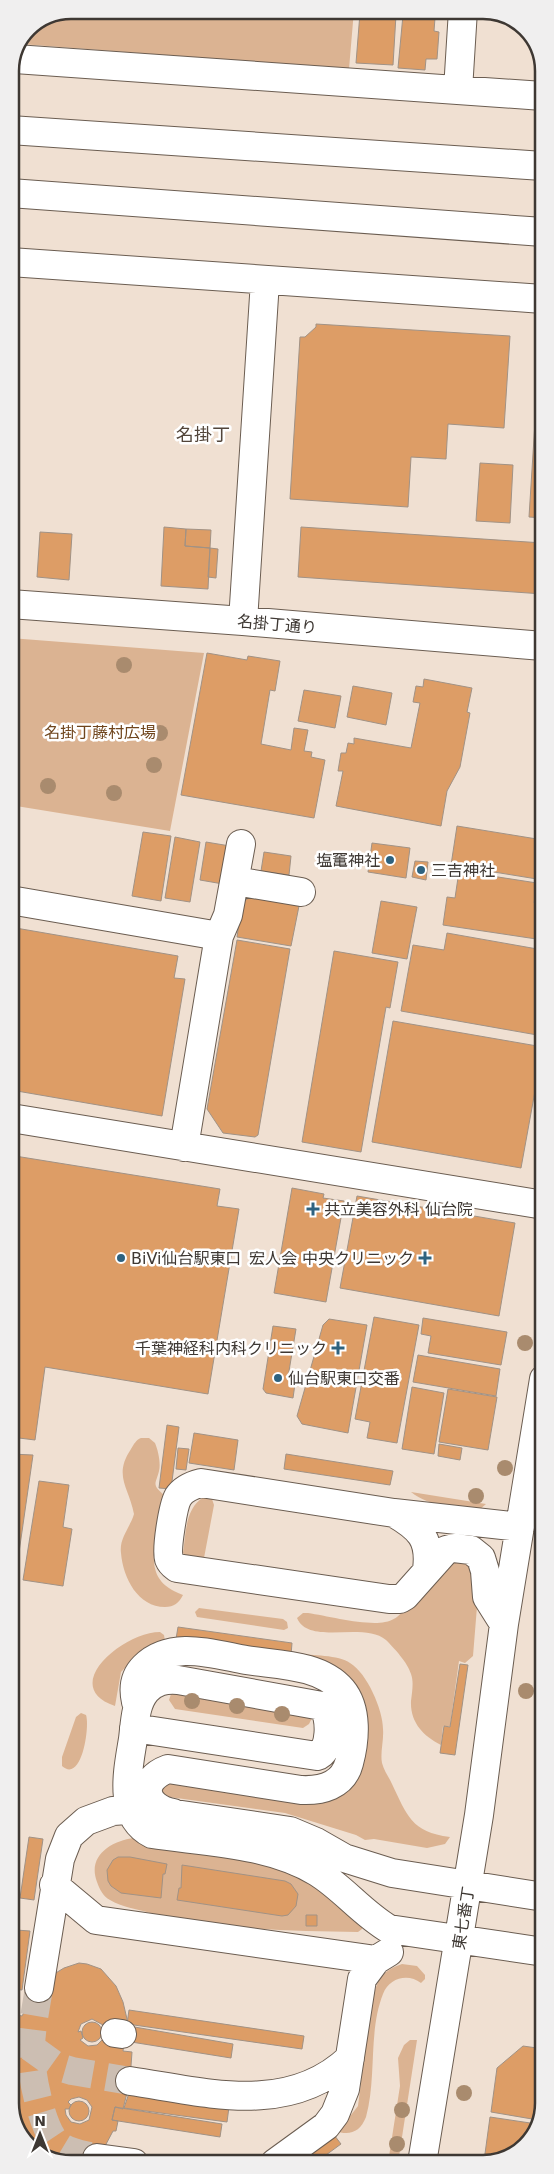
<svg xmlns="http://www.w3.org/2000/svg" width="554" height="2174" font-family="'DejaVu Sans','Noto Sans JP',sans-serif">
  <rect width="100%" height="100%" fill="#f0e0d2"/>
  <path fill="#dbb392" d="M70,10H354L349,69L21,44L28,27Z
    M10,638L204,653L170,831L10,805Z
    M141,1438H149L155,1443C158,1450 161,1463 159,1471C156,1484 151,1484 164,1495C160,1507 158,1520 156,1533C152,1563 150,1583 183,1595C179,1603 174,1607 165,1607C138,1607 123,1578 121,1553C119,1538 130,1528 134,1514C129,1487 113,1476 131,1449C134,1444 136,1440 141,1438Z
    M411,1492L486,1504L479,1510C455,1507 430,1507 411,1492Z
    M204,1497L212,1499L214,1505L204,1558L189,1560L183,1553C186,1533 185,1508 204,1497Z
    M466,1559L479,1582L473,1656L465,1663L459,1661L450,1726H443L441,1745C423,1736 410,1722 411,1701C412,1692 414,1682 411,1674C408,1663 394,1648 386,1640C363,1621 309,1646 297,1618L303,1613H308C328,1616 366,1626 385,1622C393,1621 399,1616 404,1610L439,1563Z
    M199,1608L283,1619L287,1622L288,1628L284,1630L197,1617L195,1612Z
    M160,1632L164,1635L165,1641L129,1664L121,1672L115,1706C58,1687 123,1632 160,1632Z
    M298,1654C311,1655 339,1655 350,1663C367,1673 383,1710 383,1729C384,1740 380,1753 382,1763C384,1771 389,1777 392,1784C407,1815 411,1832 450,1837L445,1844L427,1848L374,1839L365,1840L356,1835L285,1813L162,1796L158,1781L315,1799L363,1728Z
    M172,1691L312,1718L309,1724L303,1728L175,1709L169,1700Z
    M81,1713L86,1715C90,1726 82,1784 62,1766V1757L76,1717Z
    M134,1838L295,1866L363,1923L362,1929L358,1932C288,1931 218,1930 150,1913C137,1909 122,1907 110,1900C103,1896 100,1890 97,1882C87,1856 111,1841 134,1838Z
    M402,1964L417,1966L425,1975V1979L421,1983C408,1973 389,1978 383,1994C368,2032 377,2077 366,2117C360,2132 350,2136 335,2131L332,2127L351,2115L358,2106C362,2081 368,1995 380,1979C385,1971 393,1967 402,1964Z
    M410,2040H417L398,2163H388L400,2086L398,2058L404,2045Z"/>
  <path fill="#dd9d66" stroke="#a19285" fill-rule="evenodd" d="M360,13L396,15L393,65L356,63Z
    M403,15L435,18L434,31L439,32L437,59H426L425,70L398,68Z
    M10,281L16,282L10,350Z
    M316,324L510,336L504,428L448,424L446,459L411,457L408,507L290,499L300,337H305L316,327Z
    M541,327L543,328V518L529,517Z
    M480,463L513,465L510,523L476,521Z
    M164,527L186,529L185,546L210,548L208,589L161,586Z
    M301,527L543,543V594L298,577Z
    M186,529L211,530L210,548L185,546Z
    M40,532L72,534L69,580L37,577Z
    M210,548L218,549L216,578L208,577Z
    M207,653L247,660L248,656L280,661L275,691L270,690L261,744L291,750L294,728L308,730L304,751L312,752L311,757L325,760L314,818L181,795Z
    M424,679L472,688L467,712L470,713L460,767L447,791L441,826L336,806L343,771H338L341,753H346L348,743L354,744V738L411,748L420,703L413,702L416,686L423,687Z
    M353,686L392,693L386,725L347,717Z
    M304,690L341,696L335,728L298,721Z
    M457,826L543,840V880L451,865Z
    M143,832L171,836L161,901L132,896Z
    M175,837L200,842L190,902L165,898Z
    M206,842L230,846L223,884L200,880Z
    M372,843L410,848L406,878L368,872Z
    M264,852L291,856L289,875L261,871Z
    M415,861L428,862L426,880L412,877Z
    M459,871L537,883L534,903L543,904V940L443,925L447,897L455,898Z
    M539,885L543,886V901L536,900Z
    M255,893L300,901L291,946L237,937L242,903Z
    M381,901L417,907L407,959L372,953Z
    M10,927L178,956L174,978L185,979L162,1116L11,1090Z
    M447,933L543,950V1036L401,1011L413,945L444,950Z
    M237,940L290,949L258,1135L255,1137L223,1133L207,1109Z
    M334,951L398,962L390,1008L386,1007L361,1152L302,1142Z
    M393,1021L543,1047L521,1168L372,1142Z
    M15,1156L220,1189L217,1206L239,1209L208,1394L45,1367L35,1440L11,1437V1170L12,1171Z
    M292,1188L324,1194L323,1198L344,1201L326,1302L274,1293Z
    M357,1196L515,1223L499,1316L340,1288Z
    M374,1317L419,1325L397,1443L367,1438L370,1422L355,1419Z
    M423,1318L507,1332L501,1365L428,1353L431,1336L421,1334Z
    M329,1319L367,1325L348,1433L302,1424L297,1416L323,1325Z
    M273,1326L296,1329L288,1377H296L293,1398L266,1393L263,1389Z
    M418,1355L500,1369L496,1396L413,1382Z
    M412,1387L444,1393L434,1454L402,1449Z
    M448,1389L497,1397L488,1450L439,1442Z
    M167,1425L179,1427L171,1489L159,1488Z
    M194,1433L238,1440L234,1470L189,1463Z
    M439,1444L462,1448L460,1460L438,1456Z
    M178,1448L189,1449L186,1470L176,1469Z
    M11,1454L33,1455L11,1608Z
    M286,1454L393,1471L390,1485L284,1469Z
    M39,1481L69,1485L63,1527L72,1529L63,1586L23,1580Z
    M178,1627L292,1643L291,1655L176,1639Z
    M460,1664L468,1665L455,1755L440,1753L444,1726L450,1727Z
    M29,1837L43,1839L34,1900L20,1898Z
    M118,1857H130L167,1864L165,1874H163L161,1898L121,1893L111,1886L108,1881L107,1870L113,1860Z
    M182,1865L285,1881L291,1884L298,1894L296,1906L288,1915L282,1916L177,1900L179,1888H181Z
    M306,1915H317V1926H306Z
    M16,1930L30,1931L22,1990L11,1989V1970Z
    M79,1963L87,1964L101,1969L116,1986L123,2002L127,2019L123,2051L132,2052L131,2066L130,2081L123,2109L115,2107L112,2120L118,2121L116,2131H113L104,2148L92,2163L63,2164L28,2147L11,2115V2014L22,2016L33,1996L54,1974L64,1968ZM92,2019L103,2025L104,2038L97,2045L88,2046L80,2040L83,2038L81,2031L78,2032L81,2024ZM79,2097L87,2100L92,2107L89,2120L80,2124L71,2122L66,2115L65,2109H69L71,2105L68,2102L71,2099Z
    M129,2010L304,2036L302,2049L127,2024Z
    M82 2032a10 10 0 1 1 20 0a10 10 0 1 1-20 0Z
    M123,2025L233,2044L231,2058L125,2041Z
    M523,2046L544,2049V2104L538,2120L491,2112L497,2068Z
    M129,2093L229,2107L227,2122L124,2108Z
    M69 2111a10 10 0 1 1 20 0a10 10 0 1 1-20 0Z
    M115,2107L222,2124L220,2137L112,2120Z
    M490,2117L537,2124L529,2143L495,2163L484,2161Z
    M331,2131L341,2144L315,2163H287Z"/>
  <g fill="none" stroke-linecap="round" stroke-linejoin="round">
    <path stroke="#ccbeb2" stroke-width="28" stroke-dasharray="28 14" stroke-linecap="butt" d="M39,1988C36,2007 32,2026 31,2045C29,2067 41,2125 55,2141C65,2153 83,2154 97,2158
      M30,2047L58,2067L72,2071L130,2081"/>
    <g stroke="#6b5d51" stroke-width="30">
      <path id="minor" d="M15,59L543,96
        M458,90L463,10
        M10,130L543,166
        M10,193L543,232
        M10,262L543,299
        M10,604L243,621L543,646
        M243,621L265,281
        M235,881L301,892
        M10,900L219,936
        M11,1118L544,1205
        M184,1147L219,936L228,915L241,844
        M394,1513C420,1528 431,1539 427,1570
        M504,1624L487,1597L485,1571L481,1558L471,1550L454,1548L446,1550L405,1596L400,1599H389L177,1568C173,1565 171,1564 169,1559C166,1549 173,1506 178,1497C183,1489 193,1485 201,1483L394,1513L520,1527
        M136,1702C133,1689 134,1677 144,1667C171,1640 213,1654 246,1660C277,1665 320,1664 342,1690C358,1709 355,1741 349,1763C343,1786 321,1791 301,1790L168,1769C138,1780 143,1807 173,1813
        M134,1728L317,1756C331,1753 332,1715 322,1706L178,1680C165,1679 155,1681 146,1691C135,1704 135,1723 133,1739C128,1770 117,1816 152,1834C206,1842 269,1843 317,1872C343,1888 362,1913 389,1929L544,1952
        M54,1885L96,1920L376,1960
        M39,1988L60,1859L69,1836L86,1821L113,1811L141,1809L290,1831L316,1842L344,1858L392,1873L544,1897
        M115,2033L122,2034
        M130,2081C205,2092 288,2117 350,2058
        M97,2158L134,2163
        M275,2163L326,2126L335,2114L345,2089L362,1979L376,1960L389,1952
        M422,2163L479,1815L504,1624L544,1379"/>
    </g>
    <use href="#minor" stroke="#fff" stroke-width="28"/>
  </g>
  <g fill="#a98b6e">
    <circle cx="124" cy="665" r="8"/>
    <circle cx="160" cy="733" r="8"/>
    <circle cx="154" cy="765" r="8"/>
    <circle cx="48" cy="786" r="8"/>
    <circle cx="114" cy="793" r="8"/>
    <circle cx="525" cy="1343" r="8"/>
    <circle cx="505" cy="1468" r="8"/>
    <circle cx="476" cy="1496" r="8"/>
    <circle cx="526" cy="1691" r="8"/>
    <circle cx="192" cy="1701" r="8"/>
    <circle cx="237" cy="1706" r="8"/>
    <circle cx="282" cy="1714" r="8"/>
    <circle cx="464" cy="2093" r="8"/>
    <circle cx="402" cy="2110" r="8"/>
    <circle cx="397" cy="2144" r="8"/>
  </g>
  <g fill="#2e627f" stroke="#fff" stroke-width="2">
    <circle cx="390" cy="860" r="5"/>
    <circle cx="421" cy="870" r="5"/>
    <path d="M310.5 1201.5h5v5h5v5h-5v5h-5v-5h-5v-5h5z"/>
    <circle cx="121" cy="1258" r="5"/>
    <path d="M422.5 1250.5h5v5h5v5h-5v5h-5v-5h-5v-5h5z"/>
    <path d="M335.5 1340.5h5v5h5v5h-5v5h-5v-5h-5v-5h5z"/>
    <circle cx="278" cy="1378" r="5"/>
  </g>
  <g text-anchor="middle" stroke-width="5" stroke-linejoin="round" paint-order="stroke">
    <g font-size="16" fill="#3e3833" stroke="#fff">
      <text transform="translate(277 624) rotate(5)" y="6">名掛丁通り</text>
      <text transform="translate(463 1918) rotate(-81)" y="6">東七番丁</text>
    </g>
    <g font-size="16" fill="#6f451c" stroke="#fff">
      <text x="100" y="738">名掛丁藤村広場</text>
    </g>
    <g font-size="16" fill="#3e3833" stroke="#fff" text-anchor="start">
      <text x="380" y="866" text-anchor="end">塩竃神社</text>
      <text x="431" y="876">三吉神社</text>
      <text x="324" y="1215">共立美容外科 仙台院</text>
      <text x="131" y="1264">BiVi仙台駅東口</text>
      <text x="414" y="1264" text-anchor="end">宏人会 中央クリニック</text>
      <text x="327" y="1354" text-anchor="end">千葉神経科内科クリニック</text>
      <text x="288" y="1384">仙台駅東口交番</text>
    </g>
    <g font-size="18" fill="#52453a" stroke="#fff">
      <text x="203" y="441">名掛丁</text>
    </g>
  </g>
  <path d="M0 0H554V2174H0ZM71 19H483A52 52 0 0 1 535 71V2103A52 52 0 0 1 483 2155H71A52 52 0 0 1 19 2103V71A52 52 0 0 1 71 19Z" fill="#f0efef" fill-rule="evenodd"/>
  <path fill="none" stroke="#3e3833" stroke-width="2.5" d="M71 19H483A52 52 0 0 1 535 71V2103A52 52 0 0 1 483 2155H71A52 52 0 0 1 19 2103V71A52 52 0 0 1 71 19Z"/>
  <g transform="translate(40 2134)" stroke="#ffffff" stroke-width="4" paint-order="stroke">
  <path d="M0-4L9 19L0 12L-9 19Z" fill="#3e3833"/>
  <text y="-8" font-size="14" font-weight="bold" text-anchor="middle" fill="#3e3833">N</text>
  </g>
</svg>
